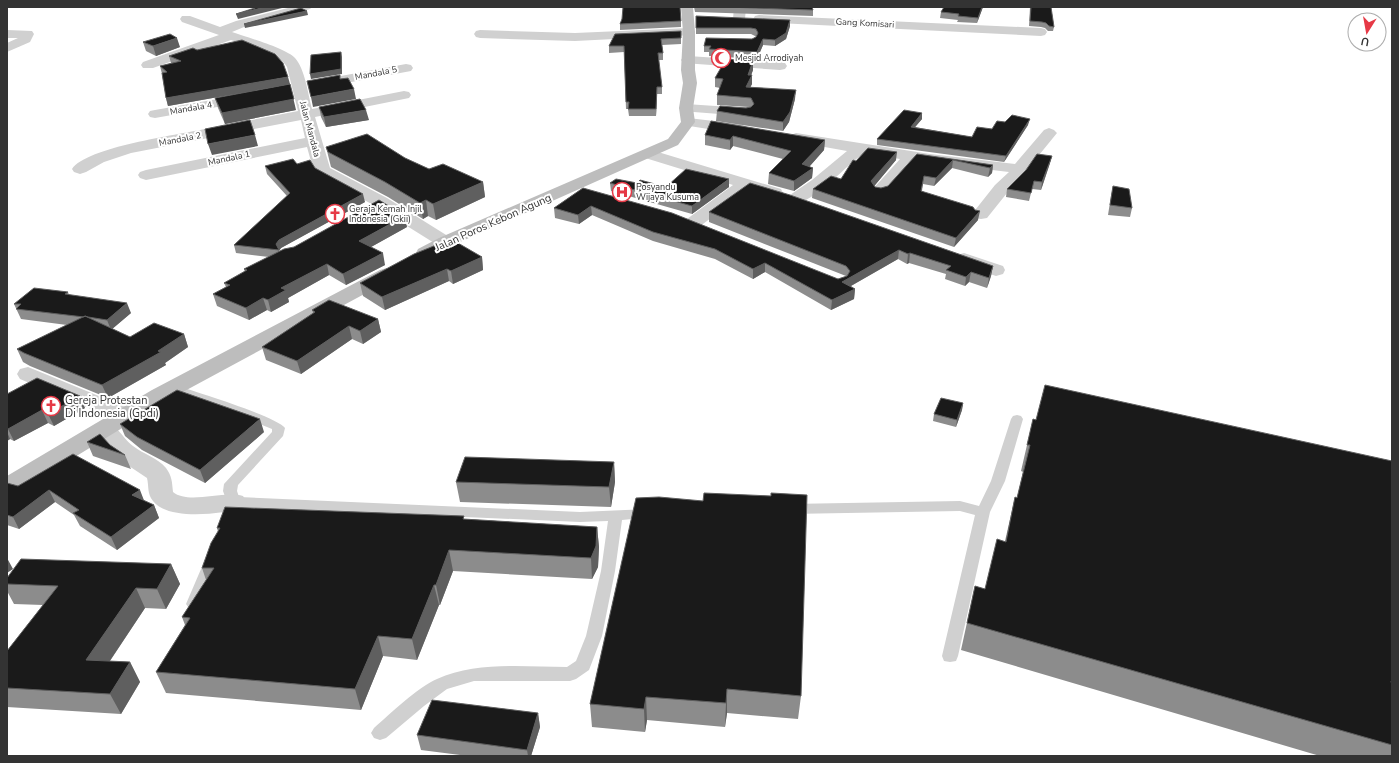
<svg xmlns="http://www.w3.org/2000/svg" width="1399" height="763" font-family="'Nunito Sans',sans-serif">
  <rect width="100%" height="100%" fill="#fff"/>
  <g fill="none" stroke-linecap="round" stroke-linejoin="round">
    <path fill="#d0d0d0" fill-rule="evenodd" d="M174,385C191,390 278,417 285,428L283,436L238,485L237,491L239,497L580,512L648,509L653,511L655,514L653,517L622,520L615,571L602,636L589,670L576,679L570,681H474L447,689L424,706L386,738L380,740L374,738L371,733L374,728C391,713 417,688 437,679C476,661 525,667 567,667L576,661L586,636L601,571L608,521L580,522L239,507L236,512L231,514L226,512L224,509L227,502L223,491L224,484L272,432V429L222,409L170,392L168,389L170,386Z
      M1017,415L1021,416L1023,419L1005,481L990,512L958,656L956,661L950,662L944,661L942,656L975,515L960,511L790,514L785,512L783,509L785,506L790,504L960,501L979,506L991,481L1011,419L1013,416Z
      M211,557L216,558L218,562L202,604L199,608L194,610L189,608L186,604L204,562L206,558Z"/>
    <path fill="#d0d0d0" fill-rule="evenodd" d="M292,7H312L310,9L244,27L232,32C246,37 286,48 295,58C305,69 308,94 312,109L404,91L409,92L411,95L409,98L315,117L330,168L387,198L451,238L454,242L451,246L445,247L439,246L375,206L318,174L312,165L307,147L146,180L140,178L138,175L140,172L146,170L305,138L301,120L131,153L104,162L86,172L80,174L74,172L72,169C87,147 177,135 205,129C236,123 267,117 298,111L287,67C280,53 246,45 231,40L153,68H143L141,65L143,62L219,35L182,22L180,19L182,16H190L220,27L236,21Z
      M734,7H746L745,19L743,22H735L733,19Z
      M759,15L1041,28L1045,29L1047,32L1045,35L1041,36L755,22L753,19L755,16Z
      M689,28L693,29L695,32L693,35L575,41L480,38L476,37L474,34L476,31L480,30L575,33Z
      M7,30L32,31L34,34L30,42L7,52V43L18,38H7Z
      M688,56L780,62L785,63L787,66L785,69L780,70L683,63L681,60L683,57Z
      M406,64L411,65L413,68L411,71L319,88L314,87L312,84L314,81L319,80Z
      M246,94L251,95L253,98L251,101L155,118L150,117L148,114L150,111L155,110Z
      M686,104L745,108L750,109L752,112L750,115L745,116L681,111L679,108L681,105Z
      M688,118L740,124L745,126L748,129L745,132L740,134L683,125L681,122L683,119Z
      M1049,128L1054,130L1057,133L1026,171L1023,177L1007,193L987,218L981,219L975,218L972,214L995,185L1009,172L915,161L886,194L880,195L874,194L872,190L900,159L864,153C843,168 826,191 802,202C798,205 794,204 790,203L787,199L790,195L812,180L847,151L791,141L788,138L791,135L796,133L930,154L1015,164L1044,130Z
      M648,149L781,189L783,193L781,197L775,198L748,190L699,227L693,228L687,227L684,223L687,219L733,185L642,157L640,154L642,151Z
      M964,253L1003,266L1005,270L1003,274L996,276L957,263L955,259L957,255Z
      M28,367L133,410L136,415L133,420L125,422L117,420L20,379L17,374L20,369Z
      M103,422C120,426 121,437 133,446C143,454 158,458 166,468C172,476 172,482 173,492C189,505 223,490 243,496L247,502L243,508C222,514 168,521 153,501C147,494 149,486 147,478L117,458L91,429L95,424Z"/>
    <path fill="#bdbdbd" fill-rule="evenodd" d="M681,7H693L695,32V70L697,83L693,108L695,122L678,145L451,246C441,252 431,260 418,257L416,253L418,249L439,238L668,139L681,122L679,108L683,83L681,70L683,32Z
      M387,268L394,270L397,274L394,278L168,400L16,493L7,495V476L152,390L380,270Z"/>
  </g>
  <path fill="#8c8c8c" d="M694,7H812L813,10V16L695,12Z
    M983,7L977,23L957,22L958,20L940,18L941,12Z
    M1030,7H1051L1054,27L1053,31H1048L1045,28L1041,27L1029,26Z
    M696,16L790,26L786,39L775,46L763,45L757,59L709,56V52H704V46L752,39L757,37L751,34H696Z
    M681,21V27L620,30V24Z
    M615,34L681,37V44L662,45L663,53V60H658L662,87V94H657L656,116H629L628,109H626L624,52L609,53V46Z
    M143,42L180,47L156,56L146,51Z
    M197,50L290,84L168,106L166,98L162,74L160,66L172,63H171L169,56Z
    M753,61V70L751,75L752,84L750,87L795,99L789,122L783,131L716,121L717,111L749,107L717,105V95L720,88L715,87V78Z
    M215,98L296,110L225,124L218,108Z
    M319,107L369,120L326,127L321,117Z
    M922,113V119L915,127L972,137L992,129L1005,122L1028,125L1004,162L877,145V139Z
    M705,135L825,140L824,150L809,167L813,168L812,178L794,191L768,184L769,173L783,159L733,146L730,150L705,145Z
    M326,147L405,158L429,169L483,182L485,197L436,220L428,216L423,219L388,197L331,167Z
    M917,154L993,165L992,173L988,177L952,168L934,186L923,184L922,191L978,220L954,247L812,198L813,189L841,179L856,161L896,160L874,186L875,187L881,188L888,186Z
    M1052,156L1050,163L1041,190L1032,189L1029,201L1006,197L1007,189Z
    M297,164L315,168L365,202L281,248L279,251L407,227L371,247L385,265L346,285L329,275L288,298L289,302L271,312L267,310L249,320L217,306L213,294L226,287L224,283L245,272L244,269L269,257L236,253L234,245L287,196L267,174L265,166Z
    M610,183H637L666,187H729L692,214L611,191Z
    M1113,186L1132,208L1130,217L1108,215L1111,196Z
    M583,188L838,279L846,277V276L709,222V212L993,266L991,276L987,288L969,282L965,286L945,279L946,274L909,263L907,264L898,259L851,286L855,289L854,299L831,310L765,272L753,279L715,259L653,241L592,215L579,224L555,218L554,208Z
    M482,257L483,270L453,284L449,281L385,310L363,296L360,283Z
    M68,292L69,295L131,313L112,329L130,337L184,334L188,347L165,363L166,365L108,398L30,366L23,362L17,349L67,325L21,319L14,304Z
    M312,310L378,319L381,332L363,344L352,339L301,374L266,360L262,347L313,313Z
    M7,394L85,408L54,426L48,423L14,441L10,439L7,441Z
    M963,403L962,410L956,427L933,421L934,414Z
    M1033,419L1392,461V756H1320L961,650L975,586L985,589L1005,541L1015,497L1017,498L1023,472L1021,471Z
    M120,424L264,432L205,483L142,450L125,436Z
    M87,442L110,445L125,455L131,469L93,456Z
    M614,462L615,482L611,507L460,502L456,482Z
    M7,483L18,486L144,501L154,505L159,518L117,550L80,526L74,515L55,502L19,529L7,525Z
    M636,498L801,696L798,719L727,713L725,727L647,720L645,732L592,727L590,704Z
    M464,516V519L597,527L599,547L598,567L592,579L453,571L440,605H439L417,660L383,656L361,710L166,693L156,672L185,625L182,617L206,580L202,568L218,532L217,528Z
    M171,564L180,584L166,609L145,608L110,661L130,662L140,682L121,714L7,707V651L43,605L14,604L7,591V578Z
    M538,713L540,727L531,756H468L421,750L417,735Z"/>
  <path fill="#5f5f5f" d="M266,7H286L238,19L236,14Z
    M982,7H983L977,23L978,18Z
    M307,11L308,15L245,28L244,24Z
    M790,20V26L786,39L775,46V40Z
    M177,38L180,47L156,56L153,46Z
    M763,39V45L757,59V52Z
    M341,52L342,57V74L311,79L310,74Z
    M753,61V70L748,84V75Z
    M752,75V84L746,96V87Z
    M288,77L290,84L168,106L166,98Z
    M290,84L296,110L225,124L222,113Z
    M657,87V94L656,116V109Z
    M354,89L356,99L313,107L311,97Z
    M796,90L795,99L789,122L783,131V122Z
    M366,110L369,120L326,127L324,117Z
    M922,113V119L910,133L911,127Z
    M1030,119L1028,125L1004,162L1006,156Z
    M255,135L258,146L212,155L208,144Z
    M733,136V146L730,150V140Z
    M825,140L824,150L802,175V164Z
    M897,152L896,160L871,190V181Z
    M1052,156L1050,163L1041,190L1042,182Z
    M953,160L952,168L934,186L936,178Z
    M993,165L992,173L988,177L990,168Z
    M813,168L812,178L794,191V181Z
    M729,179V187L692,214V206Z
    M483,182L485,197L436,220L433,204Z
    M363,194L365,202L281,248L279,251L276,244L279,240Z
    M426,200L428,216L423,219L420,203Z
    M591,206L592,215L579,224L578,215Z
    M980,211L978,220L954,247L956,238Z
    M405,216L407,227L362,252L359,241Z
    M899,250L898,259L842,291V282Z
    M383,253L385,265L346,285L343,274Z
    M910,253L909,263L907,264L908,254Z
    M482,257L483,270L453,284L451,271Z
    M765,263V272L753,279V269Z
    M327,264L329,275L288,298L289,302L271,312L268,300L281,288Z
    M993,266L991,276L987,288L989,278Z
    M447,269L449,281L385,310L382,297Z
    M971,272L969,282L965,286L966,277Z
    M855,289L854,299L831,310L832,300Z
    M263,298L267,310L249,320L246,308Z
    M127,303L131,313L111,330L107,320Z
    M378,319L381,332L363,344L360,331Z
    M349,326L352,339L301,374L297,361Z
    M184,334L188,347L165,363L166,365L108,398L102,385Z
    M80,396L85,408L54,426L48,414Z
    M963,403L962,410L956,427L957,420Z
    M42,410L48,423L14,441L8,429Z
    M260,419L264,432L205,483L200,470Z
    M7,432L10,439L7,441Z
    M614,462L615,482L611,507L609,487Z
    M49,490L55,502L19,529L13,517Z
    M140,490L145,503L132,495Z
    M154,505L159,518L117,550L111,537Z
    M597,527L599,547L598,567L592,579L591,558Z
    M449,550L453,571L440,605L436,585Z
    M7,558L13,569L7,573Z
    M171,564L180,584L166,609L157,589Z
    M434,585L439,605L417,660L412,639Z
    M136,588L145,608L97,680L86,660Z
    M378,636L383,656L361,710L355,689Z
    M130,662L140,682L121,714L110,694Z
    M727,689V713L725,727L726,703Z
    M646,697L647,720L645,732L644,709Z
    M538,713L540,727L531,756H528L527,750Z"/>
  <path fill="#1a1a1a" stroke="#5f5f5f" d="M258,7H266L236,14Z
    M623,7H680L681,21L620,24L622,19Z
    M725,7H812L813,10Z
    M944,7H982L978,18L958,16L959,14L941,12Z
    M1031,7H1051L1054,27L1049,26L1046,23L1042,22L1030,21Z
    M301,8L307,11L244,24Z
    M696,16L790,20L786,33L775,40L763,39L757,52L709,49L711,46H704L706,38L752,39L756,37L758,33L756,29L751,28H696Z
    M681,31V38L661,39L663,53H658L662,87H657L656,109H628L629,102H626L624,46H609L615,34Z
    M170,34L177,38L153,46L143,42Z
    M242,40L275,54L283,63L288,77L166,98L162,73L167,72L160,66L181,61L169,56L193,48L197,50Z
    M341,52V69L310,74L311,55Z
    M726,59L753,61L748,75H752L746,87L796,90L790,112L783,122L717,111L720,106L746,108L751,107L754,104L751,98L717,95L723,79L715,78Z
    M340,75V79L348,78L354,89L311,97L307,81Z
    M290,84L294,99L222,113L215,98Z
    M360,99L366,110L324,117L319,107Z
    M904,110L922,113L911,127L972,137L977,127L992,129L997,121L1005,122L1012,115L1030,119L1006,156L877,139Z
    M250,120L255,135L208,144L205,129Z
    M711,121L825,140L802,164L813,168L794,181L769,173L791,151L733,136L730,140L705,135Z
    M367,134L405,158L429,169L443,164L483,182L433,204L426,200L420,203L385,182L328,152L326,147Z
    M868,148L897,152L871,181L875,187L881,188L888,186L917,154L993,165L990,168L953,160L936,178L924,176L921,191L973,207L975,210L980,211L956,238L813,189L831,176L841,179L853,160L856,161Z
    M1037,154L1052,156L1042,182L1034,181L1031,193L1007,189L1026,170Z
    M293,159L297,164L310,160L315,168L363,194L279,240L276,244L279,250L234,245L290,193L265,166Z
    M686,169L729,179L692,206L610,183L616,179L637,183L640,180L666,187Z
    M750,183L790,195L993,266L989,278L971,272L966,277L946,270L951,266L910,253L908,254L899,250L842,282L855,289L832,300L765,263L753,269L715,249L653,232L591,206L578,215L554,208L583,188L672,213L838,279L847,276L850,271L846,266L709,212Z
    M1113,186L1129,189L1132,208L1110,205Z
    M379,200L405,216L359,241L383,253L343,274L327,264L281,288L286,290L268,300L263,298L246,308L213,294L230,285L224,283L247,270L244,269L284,249L294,247Z
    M451,239L482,257L451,271L447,269L382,297L360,283L414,254Z
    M34,288L68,292L65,294L127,303L107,320L88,317L85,316L84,317L16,309L21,304H14Z
    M329,300L378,319L360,331L349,326L297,361L262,347L315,312L312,310Z
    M85,316L130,337L154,323L184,334L158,351L161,352L102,385L24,353L17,349Z
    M37,378L80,396L48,414L42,410L8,429H7V394Z
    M1045,385L1392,461V681H1391L1392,686V745L967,623L975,586L985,589L997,539L1006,542L1015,497L1017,498L1030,445H1027L1033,419L1036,420Z
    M177,390L260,419L200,470L137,437L120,424Z
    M941,398L963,403L957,420L934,414Z
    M100,434L110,445L125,455L87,442Z
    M73,454L140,490L132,495L154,505L111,537L73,513L79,510L49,490L13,517L7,515V483L18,486Z
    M465,457L614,462L609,487L456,482Z
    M704,493L771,496V493L807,495L801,696L727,689L726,703L646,697L644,709L590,704L636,498L659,497L703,501Z
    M225,507L464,516L463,519L597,527L596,546L591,558L449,550L436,585H434L412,639L378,636L355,689L156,672L190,618L182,617L214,568H202L211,543L220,528H217Z
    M21,559L171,564L157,589L136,588L86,660L130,662L110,694L7,688V651L58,586L7,584V578Z
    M432,700L538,713L527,750L417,735Z"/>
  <defs>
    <g id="mosque-ring" transform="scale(1)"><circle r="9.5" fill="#fff" stroke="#e63946" stroke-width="1.5"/><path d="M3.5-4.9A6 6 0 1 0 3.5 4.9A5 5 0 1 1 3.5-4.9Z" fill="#e63946"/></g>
    <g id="hospital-ring" transform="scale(1)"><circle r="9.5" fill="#fff" stroke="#e63946" stroke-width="1.5"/><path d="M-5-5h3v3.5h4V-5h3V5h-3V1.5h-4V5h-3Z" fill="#e63946"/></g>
    <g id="church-ring" transform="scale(1)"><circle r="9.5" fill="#fff" stroke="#e63946" stroke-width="1.5"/><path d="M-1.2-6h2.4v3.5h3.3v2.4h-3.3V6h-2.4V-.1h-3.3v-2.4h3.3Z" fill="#e63946"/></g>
  </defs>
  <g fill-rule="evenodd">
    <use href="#mosque-ring" x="721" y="58"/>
    <use href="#hospital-ring" x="622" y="192"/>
    <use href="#church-ring" x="335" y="214"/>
    <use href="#church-ring" x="51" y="406"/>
  </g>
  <g text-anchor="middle" stroke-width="4" stroke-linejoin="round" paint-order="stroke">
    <g font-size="9" fill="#333" stroke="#fff">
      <text transform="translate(865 23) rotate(3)" y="3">Gang Komisari</text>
      <text transform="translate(376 73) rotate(-11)" y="3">Mandala 5</text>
      <text transform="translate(191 108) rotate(-10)" y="3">Mandala 4</text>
      <text transform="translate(310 129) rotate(75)" y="3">Jalan Mandala</text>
      <text transform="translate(180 139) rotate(-11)" y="3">Mandala 2</text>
      <text transform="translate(229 158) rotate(-12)" y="3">Mandala 1</text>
    </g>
    <g font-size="9" fill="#333" stroke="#fff" text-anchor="start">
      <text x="735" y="61">Mesjid Arrodiyah</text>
      <text x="636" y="190">Posyandu<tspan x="636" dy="10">Wijaya Kusuma</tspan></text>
      <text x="349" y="212">Geraja Kemah Injil<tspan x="349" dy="10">Indonesia (Gkii)</tspan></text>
    </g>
    <g font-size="11" fill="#333" stroke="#fff">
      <text transform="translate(493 222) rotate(-24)" y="4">Jalan Poros Kebon Agung</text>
    </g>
    <g font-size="11" fill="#333" stroke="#fff" text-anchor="start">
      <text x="65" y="404">Gereja Protestan<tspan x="65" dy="13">Di Indonesia (Gpdi)</tspan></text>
    </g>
  </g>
  <rect width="1399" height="763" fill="none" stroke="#333333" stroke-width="16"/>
  <g transform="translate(1367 32) rotate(191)"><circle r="19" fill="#ffffff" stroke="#adadad"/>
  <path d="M0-3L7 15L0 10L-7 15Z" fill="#e63946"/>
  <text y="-6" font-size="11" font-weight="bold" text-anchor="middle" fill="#333333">U</text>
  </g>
</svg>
